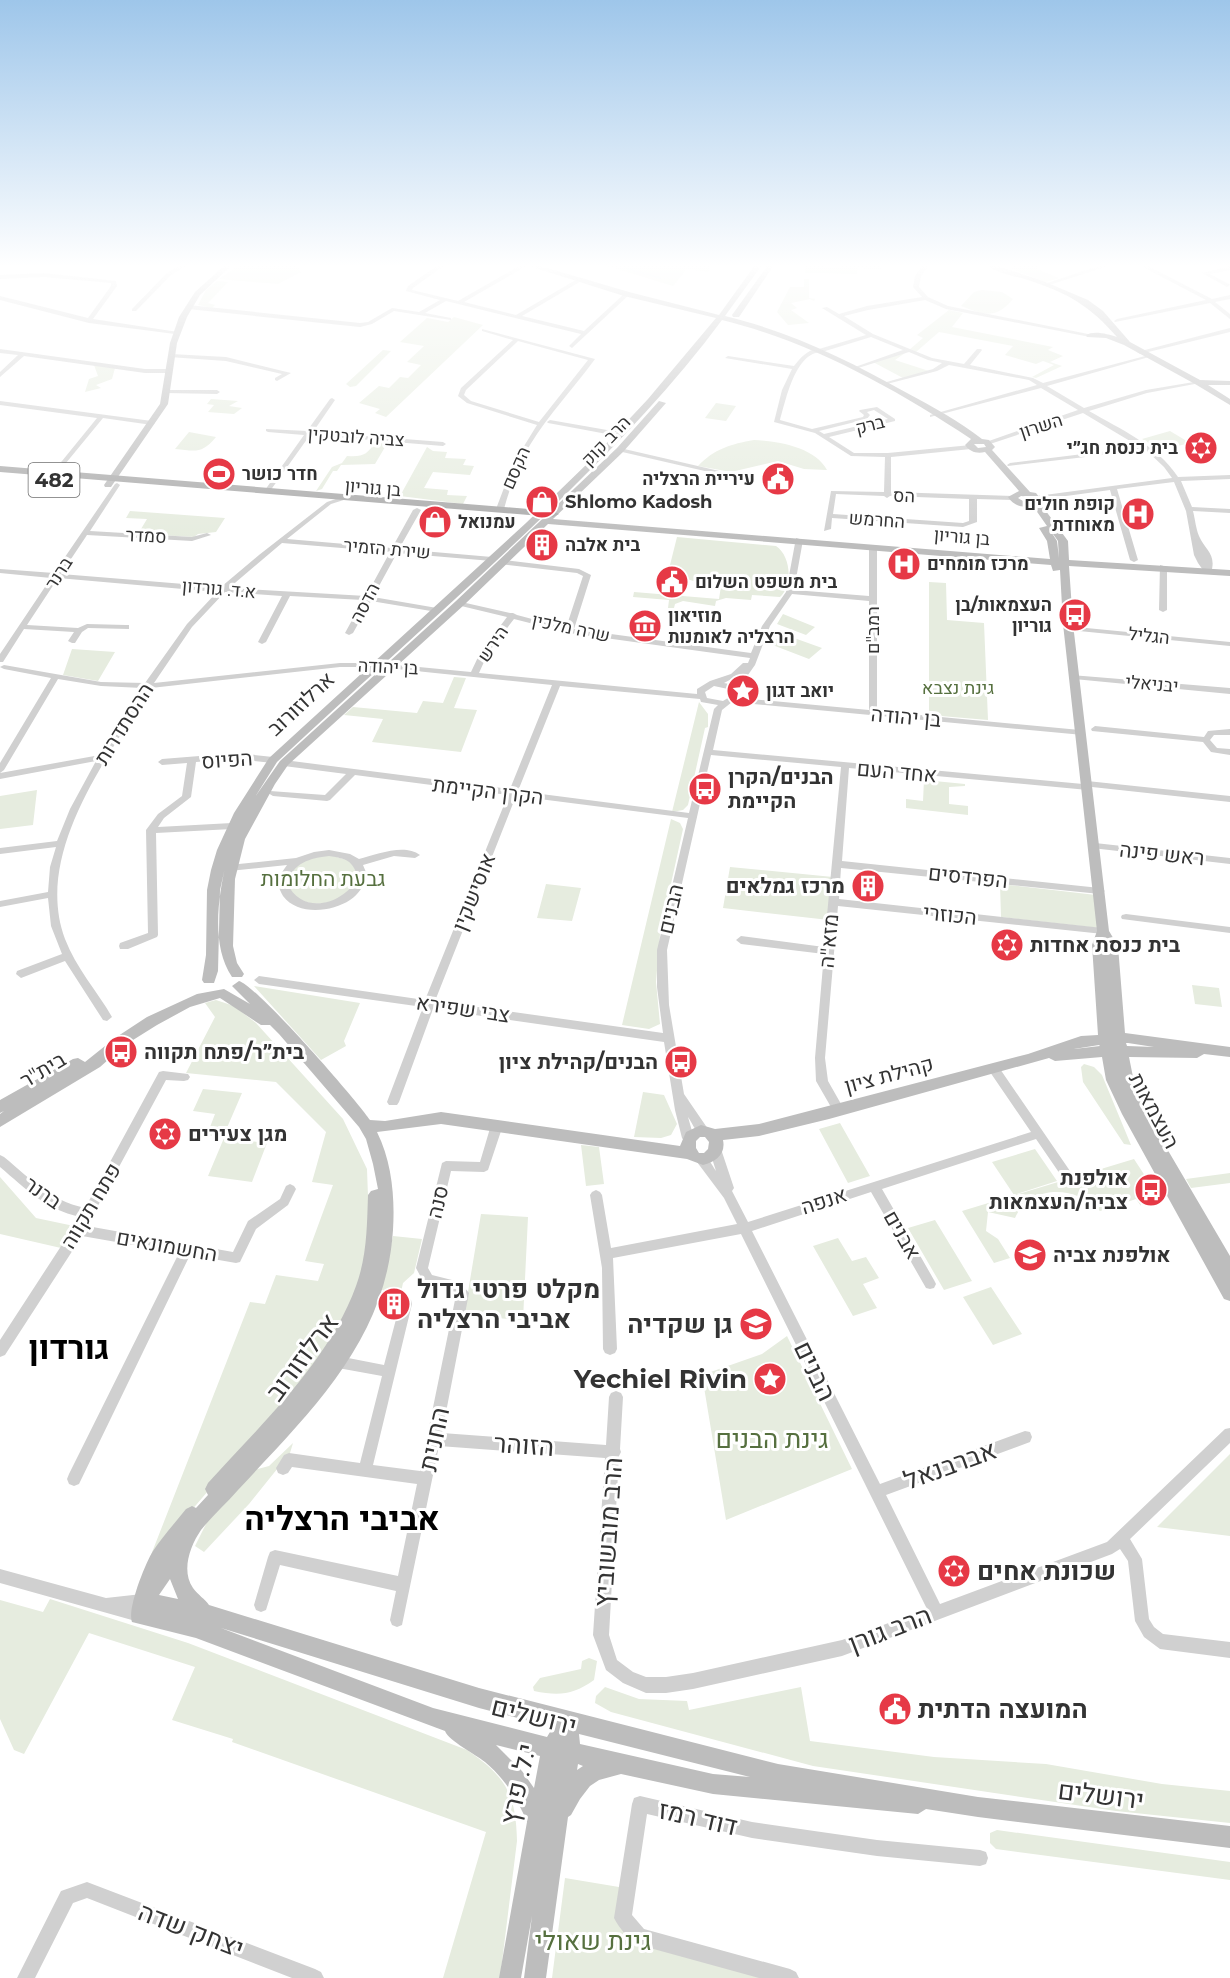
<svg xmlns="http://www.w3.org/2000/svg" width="1230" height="1978" font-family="Montserrat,Heebo,sans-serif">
  <rect width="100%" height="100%" fill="#fff"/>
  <path fill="#e6ecdf" d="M239,265H297L301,272L278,284L219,279Z
    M604,265H711L708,272L687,269L673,286Z
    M805,265L842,268V265H882L881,270L858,268L857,274L805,273Z
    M1015,265H1037V269L1059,278L1046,282L1009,268Z
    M804,279H809V298L815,299L814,301L810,299L791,303L797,308L791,310L809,323L788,325L777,312L790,287H804Z
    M217,281L228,282L208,303L215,305L212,308L198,305L206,290Z
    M982,290L1002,292L1013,299C995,320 984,315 961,306L974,292Z
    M949,310L963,313L952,327L1053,347L1048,350L1063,356L1050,362L1062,366L1036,378L1032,377L1054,365L1043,361L1036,364L1005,355L1013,346L939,332L916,352L909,350L923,338L917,335Z
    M454,317L483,325L386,417L375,413L380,409L359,403L379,386L389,388L400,377L408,378L421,365L407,362L424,346L400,342L427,318L448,322Z
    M383,350L391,351L356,386L350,387L346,384Z
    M903,352L905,353L895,360L932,372L888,382L903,378L873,362Z
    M94,365L115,368L112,379L96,385L101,388L85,392L89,379L98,376Z
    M211,399L238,401L229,406L242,408L234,414L208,412L214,405L207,404Z
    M716,403L736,406L726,421L705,418Z
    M1170,431L1190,443L1161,450L1142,439Z
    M189,432L216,437C202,454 196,451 175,449Z
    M754,440C777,441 815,447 827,470L804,469L778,461L731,472L698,466C714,449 731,444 754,440Z
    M376,441L388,442L375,464L341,465L337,471H333L322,489L316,491L332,467L342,463L347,456C363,457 367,455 376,441Z
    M427,447L433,451L447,452L445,458L466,459L463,465L474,466L470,475L433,472L424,488L448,490L447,495L467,496L463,504L400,496Z
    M130,511L225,518L216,532L198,534L194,537L138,534L147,519L126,518Z
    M677,537L776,546C791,556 793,585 780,597L752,595L751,600L726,598L716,601L715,606L683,601L675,604L674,608H668L669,600L633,597L634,592L719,599L721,586L706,585L668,573Z
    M929,582L946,583L947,620L984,623L988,720L929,715Z
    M783,614L815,627L806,635L777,624Z
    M783,634L822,648L809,659L770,644Z
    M72,649L115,652L98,681L63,675Z
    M454,677L466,678L454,708L477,710L461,752L372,742L383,719L344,715L353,707L417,713L423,701L443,703Z
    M699,702L708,714V727L705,728L688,805L683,810L672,812Z
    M924,780L965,784V786L949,787V804L968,806V815L906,808V799L923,801Z
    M37,790L33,825L0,829V796Z
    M671,819L680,823L683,829L660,934L656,982L660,1024L649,1029L622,1025Z
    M330,855L350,861L359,874C357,898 321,910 301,900C295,898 291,891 287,887L290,871L307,859Z
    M730,867L833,877L829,920L723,908Z
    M546,884L581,888L572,921L537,918Z
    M1000,884L1096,895L1099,928L1001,917Z
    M1192,985L1219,988L1222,1007L1195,1004Z
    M254,986L360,1003L344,1041L346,1046L321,1060Z
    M216,1000L234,1006L256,1023L343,1119L367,1169L370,1251L358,1295L321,1359L149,1560L250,1302L265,1304L276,1275L318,1281L324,1264L305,1261L333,1185L312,1182L326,1132L276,1082L186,1073L215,1017L205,1003Z
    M1084,1064L1094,1067L1102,1075L1131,1145L1124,1144L1083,1082L1081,1067Z
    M203,1089L242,1093L223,1137L207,1135L215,1114L193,1111Z
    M643,1092L664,1095L677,1124L671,1135L661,1138L634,1137Z
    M840,1123L870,1176L848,1183L819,1129Z
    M224,1138L267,1143L252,1182L208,1176Z
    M581,1145L599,1147L604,1184L586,1186Z
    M1035,1149L1057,1181L1014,1195L992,1162Z
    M1134,1159L1151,1185L1145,1186L1139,1194L1141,1206L1136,1199L1100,1211C1076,1185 1030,1184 1015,1218L988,1212L986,1231L998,1239L1010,1258L994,1263L962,1211Z
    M1230,1173V1183L1191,1188L1186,1179Z
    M0,1177L36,1218L74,1226L61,1248L0,1234Z
    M481,1214L528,1217L523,1320L464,1316Z
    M935,1220L972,1281L944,1290L908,1228Z
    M393,1236L422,1239L414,1273L403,1283L401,1292L381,1290Z
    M838,1238L852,1261L866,1257L879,1278L863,1284L877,1308L853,1316L813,1246Z
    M991,1287L1022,1334L993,1345L963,1297Z
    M787,1336L852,1469L726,1520L702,1375L762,1354Z
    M293,1443L290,1453L249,1504L204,1552L195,1546L208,1520L254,1470L269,1466Z
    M1230,1454V1536L1157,1527Z
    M50,1599L188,1643L467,1750C505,1776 516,1793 517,1841L500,1978H443L486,1832L232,1742L233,1739L172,1720L195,1667L89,1633L24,1754L14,1750L0,1719V1600L43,1612Z
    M589,1658L597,1661L594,1680C573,1695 559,1696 534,1691L533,1687L540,1678L581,1669L582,1661Z
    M605,1687L639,1699L687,1701L689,1710L801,1687L810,1741L934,1757L1046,1764L1162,1784L1230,1791V1823L1116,1811L813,1766L611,1712L595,1703L596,1696Z
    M997,1830L1230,1862V1880L996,1849L990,1843V1833Z
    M565,1878L625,1888L622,1919L639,1938L773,1978H552Z"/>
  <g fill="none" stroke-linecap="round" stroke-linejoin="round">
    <path stroke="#cfe2ee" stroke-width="1.5" d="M615,265L660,278"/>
    <path fill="#d0d0d0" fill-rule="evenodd" d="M180,265H187L171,275L136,311H132V309L167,273Z
      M438,265H445L413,288L412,290L458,301L521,265H528L464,302L516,315L579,278H583V280L522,316L584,331L625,293L630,294L572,348L569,346L581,334L446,301L425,313L451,318V320L394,311L372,324L360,327L188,309L185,307L188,305L360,323L368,322L392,308L419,312L440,300L406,291L408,286Z
      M923,265H929L921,276L919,287L928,297L948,306L1093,335L1090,337L946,309L925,300L868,310L844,316L873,334L932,358L964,364L977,349H981L982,350L970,365L1033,378L1043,383L1149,355V357L1047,386L1084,408L1146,390L1200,381V383L1147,393L1089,411C1120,429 1157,445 1178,477L1230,475V479L1181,481L1192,507L1230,509V513L1193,511C1195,519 1196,529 1199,536C1205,550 1217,554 1211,573H1205L1198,563L1194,555L1186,511L1174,482L1117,489L1138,560L1134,562L1130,560L1110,490L1037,500L1033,498L1037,496L1172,478L1164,467L1146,450L1008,466L1007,465L1010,463L1140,447L1083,413L990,444H986V442L1078,410L1041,388L930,417V415L1037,385L1029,380L949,365L937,371L883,385V383L933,369L942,363L928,360L909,352L855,369V367L903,350L871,337L822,352C795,352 786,400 780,420L812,429L863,417L864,415L859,411L860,410L877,407L895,419V421L829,437L854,453H888L971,445L974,447L971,449L891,457V492L1013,496L1017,498L1013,500L977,499V522L963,527L832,518L831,529L824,531L831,491L884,492L885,457L851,456L815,433L774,422L782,390L792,369L725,358L728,356L794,366C800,358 809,348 819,349L866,335L822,308L827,307L839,314L867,306L922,297L913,287L915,276ZM874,410L888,419L824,434L819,431L867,419L870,415L867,412ZM836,494L884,496L887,498L890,496L969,499V521L963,523L833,514Z
      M1102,265H1111L1049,285L1044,284Z
      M1139,265H1146L1212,299L1230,295V299L1215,302L1230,314V319L1210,303L1115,322L1114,321L1117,319L1206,300Z
      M1230,266V270L1210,274L1229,284L1230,285L1227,287L1202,273Z
      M44,273L116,281L117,286L93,319L178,332L175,334L89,323L0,300V296L88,318L111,286V283L44,277L0,279V275Z
      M1230,328V332L1140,354L1137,352Z
      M482,329L595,359C574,388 549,414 530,445C518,465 510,487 504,509L500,511L496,509L513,464L537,425L467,403L458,396L461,388L513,340L482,331ZM518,341L588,360L539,422L471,401L464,395L466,390Z
      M0,349L145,369H169L172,371L169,373H145L24,356L0,377V372L18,355L0,353Z
      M171,354L226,357L291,373L277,381L275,380V378L282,374L226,361L169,357L168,356Z
      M168,390H217L220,392L217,394L166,393L165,392Z
      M332,398L335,400L313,432L443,442L446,444L443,446L310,435L270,491H266L265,490L304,435L268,432L266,431V429L307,431L330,399Z
      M0,401L152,421L155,423L152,425L103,418L66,463L64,464L61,462L62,461L97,418L0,405Z
      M550,420L607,430L626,427L629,429L607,434L548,423L547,422Z
      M620,448L728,473V478L725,480L722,478V475L618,451V449Z
      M117,483L120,485L90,531L192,537L207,533L211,535L192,541L87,535L61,574L221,587L259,555L327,502L348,495L350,496V498L331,504L287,539L392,548L413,510L417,508L421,510L399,549L492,557L496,559L492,561L397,553L373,597L437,608L441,610L437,612L371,601L353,633L349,635L345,633L363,600L290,596L266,642L262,644L258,642L282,596L225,592L192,627L154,683L340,663H377L471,672L480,653L507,617L457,605V601L510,613H513L517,615L566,628L583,576L577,573L500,564L499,562L503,560L579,569L591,575L574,629L751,653L762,626L786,592L796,538L803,540L794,590L869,596V547L873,545L877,547V711L1080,730L1083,731V735L732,702L722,710L713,750L1083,784L1087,781L1230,796V802L1092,787L1088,790L849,768L842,861L1100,888L1105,891L1100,894L841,868L839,899L1103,928L1108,931L1103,934L838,906L825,1058L828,1081L845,1111L843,1114H835L816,1081L815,1058L824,954L741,944L736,940L741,936L824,947L841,767L711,755L667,950L669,1005L684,1094L708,1129L710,1132L708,1135C698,1139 693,1124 688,1117L694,1138L692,1141L688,1143L684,1141L682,1138L675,1110L664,1042L433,1009L399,1102L397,1105H389L387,1102L423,1007L259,984L254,980L259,976L425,1000L508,795L355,775L330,800L327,801L273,796L268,793L270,791L325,795L346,774L284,766L280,763L284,760L510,789L552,685L377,667H340L151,688C108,757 33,853 65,939C76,968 97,991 112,1017L107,1021L103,1020L65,961L21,978L16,974L17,971L62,954L51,926L48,898L0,907V901L48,892L50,867L56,847L0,854V848L57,841L70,809L96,761L0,779V773L100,755L142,688L101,686L58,679L4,770L0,773V763L51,678L4,669L0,667L4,665L101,682L145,683L187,624L217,592L58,578L27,625L78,628L87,624L126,625H129V629L88,628L82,632L75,643H72L68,641L74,632L24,629L3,662H0V654L51,578L0,573V569L54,573L115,484ZM282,543L390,552L366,596L229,588ZM792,594L869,601V710L739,698L743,682L755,665L770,626ZM514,619L569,633L750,658L748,663H743L731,674L710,681L697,689V694L479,673L488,653ZM739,675L734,685L724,683ZM560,686L700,699L701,702L718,705L714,709L689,813L518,791ZM714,686L728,689L731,696L723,701L707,698L705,692ZM516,796L688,818L657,950V987L663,1033L435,1001Z
      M1160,565L1167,567V610L1163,612L1159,610Z
      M1066,626L1230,642V646L1069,630H1066Z
      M1071,675L1230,688V694L1074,679H1071Z
      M1095,726L1204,737L1208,731L1230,729V735H1214L1210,740L1217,748L1230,749V755L1211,752L1203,742L1092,731L1091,729Z
      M237,753L273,757L277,760L273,763L237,759L196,762L191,797L164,818L158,827L232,823L237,826L232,829L156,833L158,935L157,937L128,949H120L119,946L120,943L148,933L146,830L158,814L182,796L187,763L162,765L158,762L162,759Z
      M1095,843L1230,858V864L1092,848L1090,846L1092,844Z
      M329,850L350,854L359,859C376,855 404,843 420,855L415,858L394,856L363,865L368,877C363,886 359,894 350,900C332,912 298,916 283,896C281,893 279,887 277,883L280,875L287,865L229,871L224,868L229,865L296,858L314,852ZM329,856C347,859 352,860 358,877C344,905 302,916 287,883C293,863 310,858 329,856Z
      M1126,914L1230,927V933L1122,919L1121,917L1122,915Z
      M994,1065L998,1066L1070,1171L1068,1174L1064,1176L1060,1174L1036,1139L882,1189L934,1280L936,1284L934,1288L930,1289L926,1288L871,1192L752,1231L880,1484L1025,1431L1030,1432L1032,1437L1030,1442L886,1495L940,1604L1107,1542L1225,1429L1230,1428V1443L1130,1539L1142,1559L1149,1619L1154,1627L1163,1634L1230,1642V1658L1160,1649L1144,1637L1135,1621L1128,1561L1120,1549L1112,1554L842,1656L693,1689L666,1693H646L623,1683L606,1670L593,1635L605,1458L439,1446L402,1625L397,1627L392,1625L390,1620L396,1591L280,1565L266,1610L261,1612L256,1610L254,1605L268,1557L270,1552L275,1550L398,1576L417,1484L292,1467L288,1473L283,1475L278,1473L276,1468L284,1455L289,1453L360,1463L382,1376L338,1368L333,1366L331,1362L333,1358L338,1356L384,1365L400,1304L401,1300L406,1298L411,1300L412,1304L373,1465L420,1471L456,1295L452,1290L424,1283L416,1268L442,1163L446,1161L480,1162L491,1125L493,1122L497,1120L501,1122L503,1125L488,1170L484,1172L451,1171L428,1268L432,1275L460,1282L469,1293L442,1433L606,1445L609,1397L611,1393L616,1391L621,1393L623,1397L620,1449L621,1452L619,1456L609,1635L617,1660L633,1672L646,1677H666L693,1673L842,1640L927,1609L741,1234L613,1258L617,1349L615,1353L610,1355L605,1353L603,1349L602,1268L590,1195L592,1192L596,1190L600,1192L602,1195L611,1248L737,1224L724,1198L694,1158L696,1155C706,1151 711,1164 716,1171L710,1152L712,1149L716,1147L720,1149L722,1152L734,1188L732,1191L748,1222L1031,1132L990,1072L988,1069L990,1066Z
      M163,1071L188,1074L190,1077L188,1080L184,1081L166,1080L87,1226L233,1252L248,1221L280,1199L286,1186L290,1184L294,1186L296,1189L288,1205L256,1229L240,1262L236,1263L190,1255L79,1484L74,1486L69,1484L67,1479L69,1474L179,1253L82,1236L5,1355L0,1357V1340L80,1217C45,1209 26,1189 0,1167V1155L4,1157C31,1179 49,1200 85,1208L159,1072Z
      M0,1569L106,1598L142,1594L147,1596L149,1601L147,1606L141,1608L144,1610L146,1615L144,1620L139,1622L0,1583Z
      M640,1796L752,1822L877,1840L980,1850L986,1852L988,1858L986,1864L980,1866L877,1856L752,1838L647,1814L632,1915L644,1929L790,1969L796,1972L799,1978H759L639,1945C629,1940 619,1928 614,1918L632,1804L634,1798Z
      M87,1882L315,1969L321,1972L324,1978H292L87,1898L73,1903L35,1978H17L61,1891Z"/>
    <path fill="#bdbdbd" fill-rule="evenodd" d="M225,265H232L200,295L187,317L177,343L168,404L111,487H105L104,485L160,404L170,343L179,317L195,292Z
      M526,265H537L629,292L719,315L755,265H762L725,316C791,332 848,360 907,393C933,407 959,421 982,439L989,440L995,447L992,450L1030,492L1036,493L1042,501L1040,503L1068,541L1069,560L1230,570V576L1069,566L1073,624L1109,931L1118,946L1125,1033L1230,1047V1057L1204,1054L1197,1058L1129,1057L1134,1082L1146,1113L1230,1256V1301L1224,1299L1122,1114L1106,1080L1102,1057L1055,1061L1049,1058L829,1119L759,1136L723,1140C726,1154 716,1162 703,1165L687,1159L441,1124L377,1132C392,1162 395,1198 393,1230C386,1342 309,1413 238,1490C226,1504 212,1516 201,1530C190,1546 181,1571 193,1588C198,1595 205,1599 209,1605L479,1688L778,1764L978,1797L1230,1826V1848L978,1817L926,1809L918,1814L713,1794L621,1774L599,1780L590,1786L580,1799L571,1815L568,1817L546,1978H524L532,1916L521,1978H499L527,1822C518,1799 504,1778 485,1762C475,1754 449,1741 445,1731L196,1638L132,1622C127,1609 145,1564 153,1551C163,1536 175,1523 186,1509L192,1506L196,1508L208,1495L205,1489L208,1483C262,1423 328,1363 356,1286C367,1256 367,1226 368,1195L371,1191L378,1189L373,1164L366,1139L359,1127L279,1034L270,1025H261L220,998L190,1007L157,1025L125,1045L100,1067L0,1127V1114L4,1111L0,1113V1100L73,1059L78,1058L85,1062L115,1038L147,1017L197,994L224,989L250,1004L232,986L239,981C258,987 355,1098 370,1120L385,1121L441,1112L680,1146L686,1132L701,1125L715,1129L759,1124L1028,1054L1081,1036L1098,1035L1092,945L1097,931L1063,624L1060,570L1053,571L1051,565L548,524L464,605L288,765L275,784L245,839L235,879L233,946L237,963L244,974L242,977H232C211,946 218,898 226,863L220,890L218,971L214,983H204L202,980L206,955L207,890L211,870L217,850L234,813L269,758L526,523L589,462L648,399L716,318L624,296ZM722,320C811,342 894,388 971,439L965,445C970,452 977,454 985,452L1019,491L1008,497C1014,506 1022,508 1033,506L1047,526L1039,528L1047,541L1050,559L553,519L623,452L666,403L659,401L617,448L456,601L280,761L255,797L277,762C371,674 469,589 561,499C618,443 675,384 722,320ZM974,444H984L986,447L978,448ZM1021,496L1030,497L1032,500L1023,501L1018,498ZM1048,527L1058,541L1059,558L1057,541ZM1126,1043H1128L1154,1047L1127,1046ZM1099,1045L1100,1046L1074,1049ZM700,1137H705L709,1142L708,1149L704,1153H699L696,1148V1141ZM170,1579L178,1599L159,1595ZM221,1628L479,1708L553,1727L547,1737L433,1708ZM579,1734L750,1777L713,1774L580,1744ZM496,1745L540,1756L534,1788L522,1771ZM578,1764L583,1766L577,1770Z
      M768,265H774L739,317H733L732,315Z
      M985,265H995L1043,281L1088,300L1103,311L1130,342L1200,380L1230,381V385H1208L1230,399V405L1195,384L1124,345L1106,338L1087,337L1086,335C1094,330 1108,334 1117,337C1090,306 1068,293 1028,280C1014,276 997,273 985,265Z"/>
    <path fill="#ababab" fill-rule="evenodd" d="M0,466L553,511L559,514L553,517L0,472Z"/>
  </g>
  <linearGradient id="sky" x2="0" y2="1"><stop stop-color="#9ec6ea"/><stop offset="0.49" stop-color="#fff"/><stop offset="1" stop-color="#fff" stop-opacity="0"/></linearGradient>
  <rect width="1230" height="542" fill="url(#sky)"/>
  <defs>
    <g id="synagogue-disc" transform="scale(1.725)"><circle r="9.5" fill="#e63946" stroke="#fff"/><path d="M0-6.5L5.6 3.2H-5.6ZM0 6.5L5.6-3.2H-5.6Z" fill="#fff"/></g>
    <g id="stadium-disc" transform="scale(1.725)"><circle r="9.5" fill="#e63946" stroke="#fff"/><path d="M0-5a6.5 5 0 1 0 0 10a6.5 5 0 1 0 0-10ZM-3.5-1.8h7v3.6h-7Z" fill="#fff"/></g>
    <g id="civic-disc" transform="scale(1.725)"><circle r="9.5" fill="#e63946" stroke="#fff"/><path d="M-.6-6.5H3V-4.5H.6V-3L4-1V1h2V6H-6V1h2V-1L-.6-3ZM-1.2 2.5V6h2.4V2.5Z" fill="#fff"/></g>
    <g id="shop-disc" transform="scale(1.725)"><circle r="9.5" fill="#e63946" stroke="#fff"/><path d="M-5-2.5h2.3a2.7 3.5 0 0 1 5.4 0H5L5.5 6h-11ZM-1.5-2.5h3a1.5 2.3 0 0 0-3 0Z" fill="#fff"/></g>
    <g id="hospital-disc" transform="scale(1.725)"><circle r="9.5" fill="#e63946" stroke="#fff"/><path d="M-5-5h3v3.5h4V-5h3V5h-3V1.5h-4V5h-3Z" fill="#fff"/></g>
    <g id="building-disc" transform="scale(1.725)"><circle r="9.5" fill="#e63946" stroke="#fff"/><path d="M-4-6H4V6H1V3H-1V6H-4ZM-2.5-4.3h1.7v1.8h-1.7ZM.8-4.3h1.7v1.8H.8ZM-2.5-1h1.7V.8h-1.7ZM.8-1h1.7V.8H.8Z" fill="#fff"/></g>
    <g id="bus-disc" transform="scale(1.725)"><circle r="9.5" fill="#e63946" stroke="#fff"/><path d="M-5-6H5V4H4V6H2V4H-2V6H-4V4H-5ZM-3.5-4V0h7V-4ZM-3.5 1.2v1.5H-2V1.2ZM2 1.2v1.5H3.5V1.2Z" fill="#fff"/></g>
    <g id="museum-disc" transform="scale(1.725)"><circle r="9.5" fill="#e63946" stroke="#fff"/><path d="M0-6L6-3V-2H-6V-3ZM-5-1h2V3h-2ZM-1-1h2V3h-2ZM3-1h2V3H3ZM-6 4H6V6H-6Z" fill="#fff"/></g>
    <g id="sight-disc" transform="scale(1.725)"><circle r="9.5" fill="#e63946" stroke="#fff"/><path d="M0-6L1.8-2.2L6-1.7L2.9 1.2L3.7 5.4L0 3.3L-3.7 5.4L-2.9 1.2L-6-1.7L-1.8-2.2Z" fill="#fff"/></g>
    <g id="school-disc" transform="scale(1.725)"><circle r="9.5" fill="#e63946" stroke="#fff"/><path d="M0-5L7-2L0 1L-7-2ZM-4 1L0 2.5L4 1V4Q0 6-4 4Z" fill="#fff"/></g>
  </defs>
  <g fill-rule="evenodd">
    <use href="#synagogue-disc" x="1201" y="448"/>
    <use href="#stadium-disc" x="219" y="474"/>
    <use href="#civic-disc" x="778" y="479"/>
    <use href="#shop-disc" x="542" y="502"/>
    <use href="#hospital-disc" x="1138" y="514"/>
    <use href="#shop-disc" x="435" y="522"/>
    <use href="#building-disc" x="542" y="545"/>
    <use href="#hospital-disc" x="904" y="564"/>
    <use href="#civic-disc" x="672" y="582"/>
    <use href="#bus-disc" x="1075" y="615"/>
    <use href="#museum-disc" x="645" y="626"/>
    <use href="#sight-disc" x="743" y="691"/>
    <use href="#bus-disc" x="705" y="789"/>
    <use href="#building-disc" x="868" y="886"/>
    <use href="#synagogue-disc" x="1007" y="945"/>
    <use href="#bus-disc" x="121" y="1052"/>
    <use href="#bus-disc" x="681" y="1062"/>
    <use href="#synagogue-disc" x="165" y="1134"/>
    <use href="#bus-disc" x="1151" y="1190"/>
    <use href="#school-disc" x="1030" y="1255"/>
    <use href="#building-disc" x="394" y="1304"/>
    <use href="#school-disc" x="756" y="1324"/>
    <use href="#sight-disc" x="770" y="1379"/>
    <use href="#synagogue-disc" x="954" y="1571"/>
    <use href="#civic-disc" x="895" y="1709"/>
  </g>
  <g text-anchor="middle" stroke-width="6" stroke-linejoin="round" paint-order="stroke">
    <g font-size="18" fill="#333" stroke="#fff">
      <text transform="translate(870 425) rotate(-14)" y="6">ברק</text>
      <text transform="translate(1041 426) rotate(-18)" y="6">השרון</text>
      <text transform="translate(356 437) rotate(4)" y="6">צביה לובטקין</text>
      <text transform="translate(606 441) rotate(-46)" y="6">הרב קוק</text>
      <text transform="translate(516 468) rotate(-66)" y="6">הקסם</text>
      <text transform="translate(373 488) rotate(5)" y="6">בן גוריון</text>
      <text transform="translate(904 496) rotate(2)" y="6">הס</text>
      <text transform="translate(877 520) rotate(4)" y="6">החרמש</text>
      <text transform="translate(146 536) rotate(3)" y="6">סמדר</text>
      <text transform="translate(962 537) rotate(5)" y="6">בן גוריון</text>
      <text transform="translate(387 549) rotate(5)" y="6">שירת הזמיר</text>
      <text transform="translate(59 573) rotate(-57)" y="6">ברנר</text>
      <text transform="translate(219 589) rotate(5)" y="6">א.ד. גורדון</text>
      <text transform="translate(365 603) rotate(-62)" y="6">הדסה</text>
      <text transform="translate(571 628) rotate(12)" y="6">שרה מלכין</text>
      <text transform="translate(873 630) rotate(-90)" y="6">רמב"ם</text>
      <text transform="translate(1149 636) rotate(6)" y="6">הגליל</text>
      <text transform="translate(493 644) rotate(-56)" y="6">הירש</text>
      <text transform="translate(388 667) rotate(3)" y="6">בן יהודה</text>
      <text transform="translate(1152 684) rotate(5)" y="6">יבניאלי</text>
    </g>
    <g font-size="18" font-weight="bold" fill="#333" stroke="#fff" text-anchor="start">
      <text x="1178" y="454" text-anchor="end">בית כנסת חג״י</text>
      <text x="242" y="480">חדר כושר</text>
      <text x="755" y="485" text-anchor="end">עיריית הרצליה</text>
      <text x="565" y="508">Shlomo Kadosh</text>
      <text x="1115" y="510" text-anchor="end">קופת חולים<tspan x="1115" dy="21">מאוחדת</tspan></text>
      <text x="458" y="528">עמנואל</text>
      <text x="565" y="551">בית אלבה</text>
      <text x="927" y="570">מרכז מומחים</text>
      <text x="695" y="588">בית משפט השלום</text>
      <text x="1052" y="611" text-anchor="end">העצמאות/בן<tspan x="1052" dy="21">גוריון</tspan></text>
      <text x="668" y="622">מוזיאון<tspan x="668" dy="21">הרצליה לאומנות</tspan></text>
      <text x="766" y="697">יואב דגון</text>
    </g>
    <g font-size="18" fill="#56703f" stroke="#fff">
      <text x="958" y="694">גינת נצבא</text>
    </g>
    <rect fill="#fff" stroke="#707070" stroke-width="1.5" x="28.5" y="463" width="51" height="34" rx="4.5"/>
    <g font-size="20" font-weight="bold" fill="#333">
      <text x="54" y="487">482</text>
    </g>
    <g font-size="21" fill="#333" stroke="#fff">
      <text transform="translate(301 704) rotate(-43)" y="7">ארלוזורוב</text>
      <text transform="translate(906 717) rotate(5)" y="7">בן יהודה</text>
      <text transform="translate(124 724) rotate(-58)" y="7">ההסתדרות</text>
      <text transform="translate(227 760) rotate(-4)" y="7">הפיוס</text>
      <text transform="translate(897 772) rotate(5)" y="7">אחד העם</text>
      <text transform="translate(488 791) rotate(7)" y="7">הקרן הקיימת</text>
      <text transform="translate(1162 854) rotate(6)" y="7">ראש פינה</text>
      <text transform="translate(968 877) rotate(6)" y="7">הפרדסים</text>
      <text transform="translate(474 892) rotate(-68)" y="7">אוסישקין</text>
      <text transform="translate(671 909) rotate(-77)" y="7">הבנים</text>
      <text transform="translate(950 915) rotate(6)" y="7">הכוזרי</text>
      <text transform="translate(829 941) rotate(-85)" y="7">מזא"ה</text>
      <text transform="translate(463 1009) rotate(8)" y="7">צבי שפירא</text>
      <text transform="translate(43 1070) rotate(-31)" y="7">בית"ר</text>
      <text transform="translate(889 1075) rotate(-15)" y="7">קהילת ציון</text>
      <text transform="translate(1154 1111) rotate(62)" y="7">העצמאות</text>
      <text transform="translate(43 1193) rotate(35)" y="7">ברנר</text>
      <text transform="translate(824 1201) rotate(-18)" y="7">אנפה</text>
      <text transform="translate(438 1202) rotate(-77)" y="7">סנה</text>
      <text transform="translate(91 1206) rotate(-59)" y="7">פתח תקווה</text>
      <text transform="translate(902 1235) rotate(60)" y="7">אבנים</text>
      <text transform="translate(167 1246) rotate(10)" y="7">החשמונאים</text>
    </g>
    <g font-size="21" font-weight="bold" fill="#333" stroke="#fff" text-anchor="start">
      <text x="728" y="784">הבנים/הקרן<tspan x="728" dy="24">הקיימת</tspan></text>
      <text x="845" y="893" text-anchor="end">מרכז גמלאים</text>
      <text x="1030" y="952">בית כנסת אחדות</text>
      <text x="144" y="1059">בית״ר/פתח תקווה</text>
      <text x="658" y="1069" text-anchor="end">הבנים/קהילת ציון</text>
      <text x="188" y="1141">מגן צעירים</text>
      <text x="1128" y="1185" text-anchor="end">אולפנת<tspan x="1128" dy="24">צביה/העצמאות</tspan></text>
      <text x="1053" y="1262">אולפנת צביה</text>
    </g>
    <g font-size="21" fill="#56703f" stroke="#fff">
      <text x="323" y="886">גבעת החלומות</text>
    </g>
    <g font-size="26" font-weight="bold" fill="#333" stroke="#fff" text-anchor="start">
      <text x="417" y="1298">מקלט פרטי גדול<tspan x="417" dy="30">אביבי הרצליה</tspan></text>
      <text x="733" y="1333" text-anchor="end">גן שקדיה</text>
      <text x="747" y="1388" text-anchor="end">Yechiel Rivin</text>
      <text x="977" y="1580">שכונת אחים</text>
      <text x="918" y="1718">המועצה הדתית</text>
    </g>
    <g font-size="26" fill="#333" stroke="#fff">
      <text transform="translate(302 1357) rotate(-53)" y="9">ארלוזורוב</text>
      <text transform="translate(815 1371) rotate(64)" y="9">הבנים</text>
      <text transform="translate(434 1439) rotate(-78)" y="9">החנית</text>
      <text transform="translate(524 1445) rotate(4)" y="9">הזוהר</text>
      <text transform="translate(950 1465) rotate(-20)" y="9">אברבנאל</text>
      <text transform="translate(608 1532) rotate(-86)" y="9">הרב מובשוביץ</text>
      <text transform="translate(890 1629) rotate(-21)" y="9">הרב גורן</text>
      <text transform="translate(534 1716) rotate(14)" y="9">ירושלים</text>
      <text transform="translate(518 1784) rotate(-77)" y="9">י.ל. פרץ</text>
      <text transform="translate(1101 1795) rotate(7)" y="9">ירושלים</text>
      <text transform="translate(698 1818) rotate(13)" y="9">דוד רמז</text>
      <text transform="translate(191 1930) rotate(21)" y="9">יצחק שדה</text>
    </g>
    <g font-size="26" fill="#56703f" stroke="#fff">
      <text x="772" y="1448">גינת הבנים</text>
      <text x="593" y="1950">גינת שאולי</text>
    </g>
    <g font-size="33" font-weight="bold" fill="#000" stroke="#fff">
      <text x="69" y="1359">גורדון</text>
      <text x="342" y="1530">אביבי הרצליה</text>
    </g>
  </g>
</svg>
